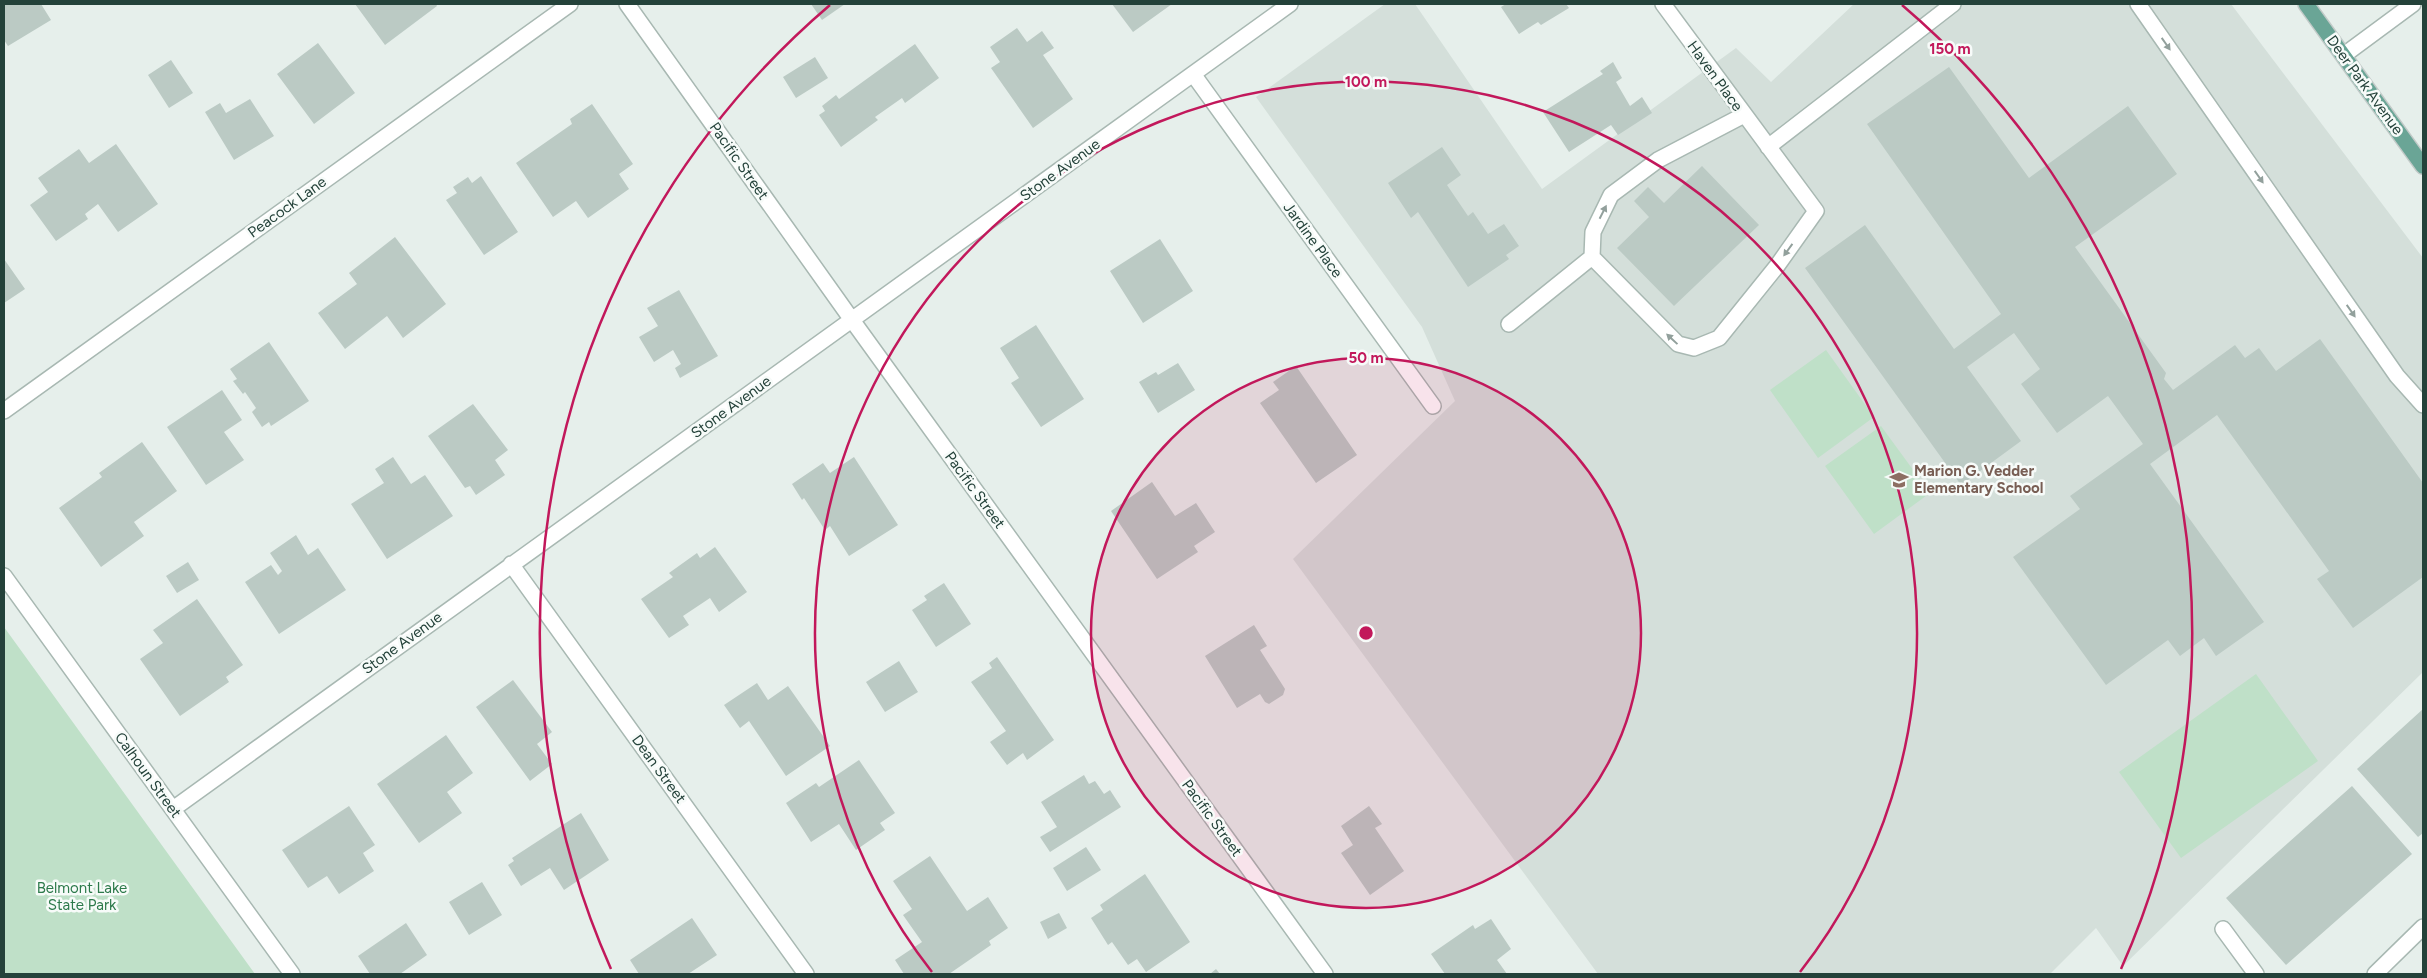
<svg xmlns="http://www.w3.org/2000/svg" width="2427" height="978" font-family="Figtree,sans-serif">
  <rect width="100%" height="100%" fill="#e6efeb"/>
  <path fill="#d4dfda" d="M1385,4H1415L1542,189L1736,48L1771,82L1854,4H2231L2423,258V672L2123,966L2096,928L2050,974H1598L1293,559L1455,401L1422,327L1256,97Z"/>
  <path fill="#bfe0c8" d="M1826,350L1874,417L1818,458L1770,390Z
    M1881,426L1930,493L1874,534L1825,466Z
    M4,627L255,974H4Z
    M2256,674L2318,761L2181,858L2119,772Z"/>
  <path fill="#bbcac4" d="M4,4H41L51,20L8,46L4,40Z
    M355,4H436L437,6L385,45Z
    M811,4H845L822,20Z
    M1112,4H1172L1133,32Z
    M1506,4H1566L1569,8L1541,25L1538,22L1519,34L1501,7Z
    M1017,28L1027,42L1042,31L1054,48L1043,55L1073,99L1033,128L991,68L1000,62L990,47Z
    M318,43L355,93L314,124L277,74Z
    M915,44L939,78L905,103L902,98L875,117L878,120L841,147L819,115L825,111L822,106L836,95L839,99Z
    M815,57L828,78L796,98L783,77Z
    M171,60L193,93L169,108L148,75Z
    M1613,62L1622,78L1616,82L1630,106L1642,97L1652,113L1618,135L1611,125L1569,152L1543,112L1603,74L1600,71Z
    M1949,67L2029,178L2128,106L2177,174L2075,247L2166,373L2164,379L2173,390L2235,345L2245,358L2259,348L2276,371L2320,339L2423,483V577L2353,628L2317,579L2329,571L2217,415L2150,464L2264,622L2216,656L2204,638L2180,656L2168,640L2106,685L2013,557L2080,509L2070,496L2143,444L2108,396L2057,433L2021,384L2040,369L2014,333L1967,367L2021,441L1961,485L1805,268L1865,225L1954,349L2001,314L1867,124Z
    M250,99L274,136L234,160L205,112L220,103L226,113Z
    M592,104L633,164L619,174L629,189L588,218L576,201L553,217L516,163L572,124L570,119Z
    M116,144L158,204L118,232L98,204L85,214L88,219L56,241L30,205L48,192L38,178L79,149L89,163Z
    M1442,147L1461,175L1447,185L1468,216L1473,212L1488,234L1504,224L1519,246L1506,255L1509,259L1468,287L1418,212L1411,218L1388,183Z
    M1702,166L1759,225L1674,306L1617,248L1649,217L1634,201L1648,187L1664,203Z
    M481,176L518,232L484,255L446,200L457,193L453,187L468,177L472,183Z
    M395,237L446,304L403,338L387,316L345,349L318,313L357,284L349,273Z
    M1160,239L1193,291L1143,323L1110,271Z
    M4,259L25,289L4,303Z
    M679,290L718,356L680,378L675,368L681,364L673,350L654,362L639,337L658,326L647,308Z
    M1036,325L1084,399L1041,427L1011,383L1019,378L1000,348Z
    M269,342L309,401L271,426L269,422L262,427L252,412L256,408L245,392L243,394L233,381L237,379L230,369Z
    M1178,363L1195,390L1158,413L1139,382L1156,372L1158,375Z
    M1296,366L1357,455L1316,483L1260,403L1279,390L1273,382Z
    M222,390L242,420L224,432L244,460L206,485L167,427Z
    M473,404L508,450L495,460L505,475L476,495L470,486L465,488L428,436Z
    M142,442L177,491L134,522L144,536L101,567L59,508L102,477L99,473Z
    M393,457L411,484L425,475L453,516L387,559L351,504L384,483L375,469Z
    M854,457L898,525L849,556L830,526L825,530L804,498L802,500L792,484L823,463L830,473Z
    M1152,482L1175,516L1196,503L1215,532L1194,546L1198,552L1157,579L1111,511Z
    M296,535L308,555L318,548L346,590L279,634L245,582L271,565L278,575L282,571L270,553Z
    M715,547L747,592L719,612L710,598L683,616L689,625L669,638L641,599L673,577L669,573L697,553L700,558Z
    M188,562L199,580L177,593L166,576Z
    M944,583L971,624L936,647L912,610L927,600L924,596Z
    M197,599L243,665L226,677L229,682L180,716L140,659L163,643L153,630Z
    M1254,625L1267,646L1260,650L1285,689L1283,695L1269,704L1265,702L1260,694L1237,708L1205,656Z
    M997,657L1054,740L1027,760L1023,753L1007,765L990,742L1006,731L971,682L992,668L989,663Z
    M899,661L918,692L885,712L866,682Z
    M513,680L552,732L537,744L552,764L530,781L476,707Z
    M757,683L768,700L788,686L830,746L786,776L749,721L740,728L724,705Z
    M2423,709V833L2418,837L2357,769Z
    M446,735L473,773L447,792L462,813L419,843L377,784Z
    M859,760L895,813L880,823L885,830L856,850L839,824L811,842L786,803L816,783L819,787Z
    M1084,775L1089,784L1095,781L1104,794L1110,790L1121,807L1050,852L1040,837L1057,827L1041,802Z
    M2352,786L2412,854L2286,965L2226,898Z
    M349,806L375,845L363,853L374,871L339,894L327,876L308,888L282,850Z
    M1369,806L1382,824L1375,828L1404,871L1370,895L1341,853L1353,845L1341,826Z
    M581,813L609,860L564,890L550,868L521,886L508,865L514,861L512,858Z
    M1086,847L1101,870L1067,891L1053,868Z
    M930,856L967,911L988,897L1008,928L989,941L991,945L949,974H904L895,960L922,942L903,915L912,909L893,881Z
    M1145,874L1190,942L1146,972L1137,959L1128,965L1112,942L1108,945L1091,918L1103,910L1100,905Z
    M482,882L502,915L469,935L449,902Z
    M1059,913L1067,928L1048,939L1040,922Z
    M692,918L717,955L688,974H639L630,960Z
    M1491,919L1511,949L1497,960L1507,974H1445L1431,954L1473,925L1475,929Z
    M406,923L427,955L400,974H370L358,956Z
    M1216,969L1220,974H1210Z"/>
  <g fill="none" stroke-linecap="round" stroke-linejoin="round">
    <g stroke="#a8b8b2" stroke-width="18">
      <path id="minor" d="M627,4L852,320L1325,974
        M1663,4L1816,211L1777,266L1719,338L1694,348L1678,344L1592,257L1593,232L1611,195L1658,160L1744,115
        M2138,4L2397,376L2423,405
        M2344,55L2413,4
        M1193,74L1433,406
        M1768,147L1953,4
        M1509,324L1592,257
        M4,411L570,4
        M511,564L806,974
        M4,576L292,974
        M173,809L1290,4
        M2223,929L2256,974
        M2375,974L2423,927"/>
    </g>
    <g stroke="#c2cac8" stroke-width="18">
      <path id="major" d="M2306,4L2423,166"/>
    </g>
    <use href="#minor" stroke="#fff" stroke-width="15"/>
    <use href="#major" stroke="#6aa596" stroke-width="15"/>
  </g>
  <defs><path id="oneway-solid" d="M-6-.8H1V-3.2L6.5 0L1 3.2V.8H-6Z" transform="scale(1.25)"/></defs>
  <g fill="#92a09c">
    <use href="#oneway-solid" transform="translate(2166 44) rotate(55)"/>
    <use href="#oneway-solid" transform="translate(2259 177) rotate(55)"/>
    <use href="#oneway-solid" transform="translate(1603 212) rotate(-63)"/>
    <use href="#oneway-solid" transform="translate(1788 250) rotate(126)"/>
    <use href="#oneway-solid" transform="translate(2351 311) rotate(55)"/>
    <use href="#oneway-solid" transform="translate(1672 339) rotate(-137)"/>
  </g>
  <circle cx="1366" cy="633" r="275" fill="#c2185b" fill-opacity=".12"/>
  <g fill="none" stroke="#c2185b" stroke-width="2.5">
    <circle cx="1366" cy="633" r="275"/>
    <path d="M932 972A551 551 0 1 1 1800 972"/>
    <path d="M611 969A826 826 0 0 1 830 5M1902 5A826 826 0 0 1 2121 969"/>
  </g>
  <defs>
    <g id="school-bare" transform="scale(1.5)"><path d="M0-5L7-2L0 1L-7-2ZM-4 1L0 2.5L4 1V4Q0 6-4 4Z" fill="#8d6e63" stroke="#f7fbf9" stroke-width="2.5" paint-order="stroke"/></g>
  </defs>
  <g fill-rule="evenodd">
    <use href="#school-bare" x="1899" y="480"/>
  </g>
  <g text-anchor="middle" stroke-width="5" stroke-linejoin="round" paint-order="stroke">
    <g font-size="15" fill="#24423a" stroke="#f7fbf9">
      <text transform="translate(1715 76) rotate(54)" y="5">Haven Place</text>
      <text transform="translate(2365 85) rotate(54)" y="5">Deer Park Avenue</text>
      <text transform="translate(739 161) rotate(55)" y="5">Pacific Street</text>
      <text transform="translate(1060 170) rotate(-36)" y="5">Stone Avenue</text>
      <text transform="translate(287 207) rotate(-36)" y="5">Peacock Lane</text>
      <text transform="translate(1313 240) rotate(54)" y="5">Jardine Place</text>
      <text transform="translate(731 407) rotate(-36)" y="5">Stone Avenue</text>
      <text transform="translate(975 490) rotate(54)" y="5">Pacific Street</text>
      <text transform="translate(402 643) rotate(-36)" y="5">Stone Avenue</text>
      <text transform="translate(659 769) rotate(54)" y="5">Dean Street</text>
      <text transform="translate(148 775) rotate(54)" y="5">Calhoun Street</text>
      <text transform="translate(1212 818) rotate(54)" y="5">Pacific Street</text>
    </g>
    <g font-size="15" font-weight="bold" fill="#785e54" stroke="#f7fbf9" text-anchor="start">
      <text x="1914" y="476">Marion G. Vedder<tspan x="1914" dy="17">Elementary School</tspan></text>
    </g>
    <g font-size="15" fill="#2d7a4b" stroke="#f7fbf9">
      <text x="82" y="893">Belmont Lake<tspan x="82" dy="17">State Park</tspan></text>
    </g>
  </g>
  <circle cx="1366" cy="633" r="8" fill="#c2185b" stroke="#f7fbf9" stroke-width="2.5"/>
  <g font-size="15" text-anchor="middle" font-weight="bold" fill="#c2185b" stroke="#f7fbf9" stroke-width="5" stroke-linejoin="round" paint-order="stroke">
    <text x="1950" y="54">150 m</text>
    <text x="1366" y="87">100 m</text>
    <text x="1366" y="363">50 m</text>
  </g>
  <rect width="2427" height="978" fill="none" stroke="#24423a" stroke-width="10"/>
</svg>
